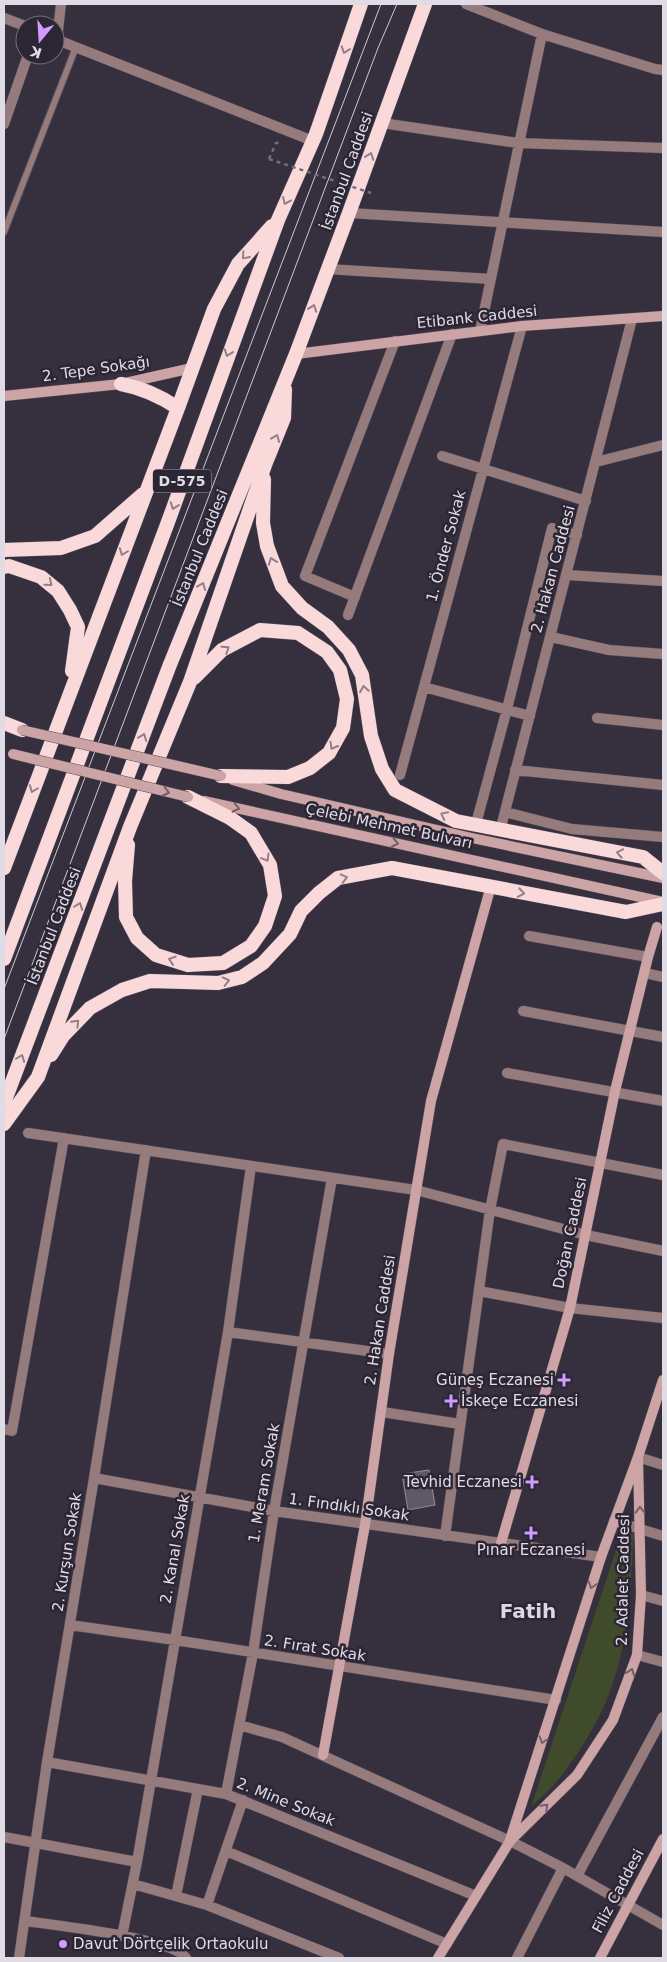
<svg xmlns="http://www.w3.org/2000/svg" width="667" height="1962" font-family="'DejaVu Sans',sans-serif">
  <rect width="100%" height="100%" fill="#362f3e"/>
  <path fill="#3f4b2b" d="M623,1529L634,1534C630,1588 629,1648 607,1699C597,1724 581,1749 565,1771C556,1784 543,1796 531,1807Z"/>
  <path fill="#605869" stroke="#948c9e" d="M429,1470L435,1505L408,1510L402,1474Z"/>
  <g fill="none" stroke-linecap="round" stroke-linejoin="round">
    <g stroke="#514b59" stroke-width="8">
      <path id="service" d="M4,232L76,47"/>
    </g>
    <g stroke="#514b59" stroke-width="11">
      <path id="minor" d="M466,4L542,34L655,69L663,70
        M4,18L25,26
        M55,39L313,141
        M57,39L61,4
        M382,123L518,143L663,148
        M4,124L28,55
        M349,213L663,232
        M327,269L491,279
        M480,331L542,34
        M442,456L586,501
        M596,462L663,445
        M567,575L663,581
        M355,597L305,576L395,341
        M348,615L452,334
        M551,637L609,650L663,654
        M424,687L530,716
        M597,718L663,725
        M515,770L663,785
        M400,775L522,326
        M505,812L572,829L663,837
        M477,820L507,709L552,528L577,535
        M501,827L632,319
        M529,936L648,957
        M645,973L663,977
        M523,1011L663,1037
        M507,1073L663,1101
        M28,1133L416,1190L586,1235L663,1251
        M479,1291L570,1308L663,1318
        M228,1332L389,1354
        M382,1412L460,1424
        M4,1429L12,1431L64,1138
        M638,1457L663,1465
        M94,1478L274,1511L601,1557
        M614,1521L663,1536
        M445,1536L490,1210L503,1144L663,1175
        M641,1595L663,1601
        M70,1625L175,1640L556,1700
        M637,1655L663,1662
        M239,1725L282,1737L510,1841L563,1868L663,1925
        M47,1762L226,1794L476,1896
        M226,1794L253,1653L274,1511L332,1178
        M4,1837L137,1862
        M226,1851L447,1944
        M577,1876L663,1717
        M133,1884L207,1905L339,1958
        M176,1896L198,1789
        M207,1905L243,1800
        M25,1921C54,1925 172,1938 186,1958
        M122,1936L137,1862L228,1332L251,1166
        M19,1958L47,1762L94,1478L146,1150
        M517,1958L563,1868"/>
    </g>
    <g stroke="#514b59" stroke-width="11">
      <path id="secondary" d="M296,354L522,326L663,316
        M4,396L121,384L192,368
        M233,780L281,794L472,838L663,878
        M204,801L663,902
        M501,1543L570,1308L615,1091L648,957L657,927
        M323,1755L365,1525L389,1354L431,1101L489,893
        M510,1840L601,1557L638,1457L663,1380
        M438,1958L510,1841L577,1775L613,1720L637,1655L641,1595L638,1457
        M600,1958L663,1839"/>
    </g>
    <g stroke="#514b59" stroke-width="15">
      <path id="trunk" d="M121,384C143,388 160,396 178,408
        M264,479L263,523L267,546L282,586L302,608L328,627L349,650L362,675L371,736L382,769L395,790L456,821L643,857L663,873
        M4,550L61,548L95,536L143,494
        M4,567L9,566L41,577L58,591L70,610L78,627L72,671
        M194,678L222,650L260,630L298,633L327,652L340,670L347,699L343,728L329,753L310,768L288,777L221,776
        M4,723L22,730
        M128,845L125,881L126,917L137,938L156,955L188,965L223,963L251,946L265,926L275,896L270,865L251,833L230,818L188,797
        M4,868L178,408L214,309L238,264L272,226
        M4,959L168,522L278,220L316,134L361,4
        M51,1055L63,1036L90,1008L122,990L150,981L218,983L242,977L263,963L290,934L301,911L319,893L338,878L392,868L626,912L663,904
        M4,1103L169,667L296,354L349,213L425,4
        M4,1124L38,1077L130,827L190,682L265,465L284,418L285,389"/>
    </g>
    <path stroke="#726c79" stroke-width="2.5" stroke-dasharray="4 4" stroke-linecap="butt" d="M269,159L276,143L280,142"/>
    <use href="#service" stroke="#957b7c" stroke-width="6"/>
    <use href="#minor" stroke="#957b7c" stroke-width="10"/>
    <use href="#secondary" stroke="#cca4a5" stroke-width="10"/>
    <use href="#trunk" stroke="#fad9da" stroke-width="14"/>
    <path stroke="#cdc9d3" stroke-width="1" d="M4,989L381,4
      M4,1039L378,48L397,4"/>
    <g stroke="#514b59" stroke-width="11" stroke-linecap="butt">
      <path id="secondary-bridge" d="M22,730L221,776
        M13,754L188,797"/>
    </g>
    <path stroke="#726c79" stroke-width="2.5" stroke-dasharray="4 4" stroke-linecap="butt" d="M269,159L371,193"/>
    <use href="#secondary-bridge" stroke="#cca4a5" stroke-width="10"/>
  </g>
  <defs><path id="oneway-chevron" d="M-2-3.5L2.5 0L-2 3.5" fill="none" stroke-width="1.6" stroke-linecap="round" stroke-linejoin="round" transform="scale(1.25)"/></defs>
  <g stroke="#937f87">
    <use href="#oneway-chevron" transform="translate(345 50) rotate(109)"/>
    <use href="#oneway-chevron" transform="translate(370 156) rotate(-70)"/>
    <use href="#oneway-chevron" transform="translate(286 201) rotate(114)"/>
    <use href="#oneway-chevron" transform="translate(245 256) rotate(131)"/>
    <use href="#oneway-chevron" transform="translate(313 308) rotate(-70)"/>
    <use href="#oneway-chevron" transform="translate(228 353) rotate(110)"/>
    <use href="#oneway-chevron" transform="translate(276 438) rotate(-68)"/>
    <use href="#oneway-chevron" transform="translate(174 506) rotate(110)"/>
    <use href="#oneway-chevron" transform="translate(123 552) rotate(111)"/>
    <use href="#oneway-chevron" transform="translate(272 561) rotate(-110)"/>
    <use href="#oneway-chevron" transform="translate(49 583) rotate(39)"/>
    <use href="#oneway-chevron" transform="translate(202 586) rotate(-68)"/>
    <use href="#oneway-chevron" transform="translate(226 649) rotate(-33)"/>
    <use href="#oneway-chevron" transform="translate(364 689) rotate(-99)"/>
    <use href="#oneway-chevron" transform="translate(143 737) rotate(-69)"/>
    <use href="#oneway-chevron" transform="translate(333 746) rotate(120)"/>
    <use href="#oneway-chevron" transform="translate(33 789) rotate(111)"/>
    <use href="#oneway-chevron" transform="translate(444 815) rotate(-154)"/>
    <use href="#oneway-chevron" transform="translate(620 853) rotate(-169)"/>
    <use href="#oneway-chevron" transform="translate(266 858) rotate(59)"/>
    <use href="#oneway-chevron" transform="translate(344 878) rotate(-15)"/>
    <use href="#oneway-chevron" transform="translate(521 893) rotate(10)"/>
    <use href="#oneway-chevron" transform="translate(79 906) rotate(-69)"/>
    <use href="#oneway-chevron" transform="translate(172 960) rotate(-162)"/>
    <use href="#oneway-chevron" transform="translate(226 981) rotate(-14)"/>
    <use href="#oneway-chevron" transform="translate(76 1023) rotate(-46)"/>
    <use href="#oneway-chevron" transform="translate(21 1058) rotate(-69)"/>
  </g>
  <g stroke="#745e67">
    <use href="#oneway-chevron" transform="translate(166 792) rotate(14)"/>
    <use href="#oneway-chevron" transform="translate(236 808) rotate(12)"/>
    <use href="#oneway-chevron" transform="translate(395 843) rotate(12)"/>
    <use href="#oneway-chevron" transform="translate(640 1510) rotate(-92)"/>
    <use href="#oneway-chevron" transform="translate(592 1585) rotate(108)"/>
    <use href="#oneway-chevron" transform="translate(631 1672) rotate(-70)"/>
    <use href="#oneway-chevron" transform="translate(543 1740) rotate(108)"/>
    <use href="#oneway-chevron" transform="translate(545 1807) rotate(-45)"/>
  </g>
  <g fill="#d09dff" stroke="#2c2534" stroke-width="2">
    <path d="M561.5 1372.5h5v5h5v5h-5v5h-5v-5h-5v-5h5z"/>
    <path d="M448.5 1393.5h5v5h5v5h-5v5h-5v-5h-5v-5h5z"/>
    <path d="M529.5 1474.5h5v5h5v5h-5v5h-5v-5h-5v-5h5z"/>
    <path d="M528.5 1525.5h5v5h5v5h-5v5h-5v-5h-5v-5h5z"/>
    <circle cx="63" cy="1944" r="5"/>
  </g>
  <g text-anchor="middle" stroke-width="5" stroke-linejoin="round" paint-order="stroke">
    <rect fill="#2c2534" stroke="#aaa5b1" stroke-width="1" x="153" y="469.5" width="58" height="23" rx="4"/>
    <g font-size="14" font-weight="bold" fill="#e0dce6">
      <text x="182" y="486">D-575</text>
    </g>
    <g font-size="15" fill="#e0dce6" stroke="#2c2534">
      <text transform="translate(347 171) rotate(-70)" y="5">İstanbul Caddesi</text>
      <text transform="translate(477 317) rotate(-6)" y="5">Etibank Caddesi</text>
      <text transform="translate(96 369) rotate(-8)" y="5">2. Tepe Sokağı</text>
      <text transform="translate(446 546) rotate(-75)" y="5">1. Önder Sokak</text>
      <text transform="translate(200 548) rotate(-68)" y="5">İstanbul Caddesi</text>
      <text transform="translate(553 569) rotate(-75)" y="5">2. Hakan Caddesi</text>
      <text transform="translate(389 826) rotate(12)" y="5">Çelebi Mehmet Bulvarı</text>
      <text transform="translate(54 926) rotate(-69)" y="5">İstanbul Caddesi</text>
      <text transform="translate(570 1233) rotate(-78)" y="5">Doğan Caddesi</text>
      <text transform="translate(380 1320) rotate(-81)" y="5">2. Hakan Caddesi</text>
      <text transform="translate(264 1483) rotate(-80)" y="5">1. Meram Sokak</text>
      <text transform="translate(349 1507) rotate(8)" y="5">1. Fındıklı Sokak</text>
      <text transform="translate(175 1549) rotate(-80)" y="5">2. Kanal Sokak</text>
      <text transform="translate(67 1552) rotate(-81)" y="5">2. Kurşun Sokak</text>
      <text transform="translate(623 1580) rotate(-89)" y="5">2. Adalet Caddesi</text>
      <text transform="translate(315 1648) rotate(9)" y="5">2. Fırat Sokak</text>
      <text transform="translate(286 1802) rotate(22)" y="5">2. Mine Sokak</text>
      <text transform="translate(618 1891) rotate(-62)" y="5">Filiz Caddesi</text>
    </g>
    <g font-size="15" fill="#e0dce6" stroke="#2c2534" text-anchor="end">
      <text x="554" y="1385">Güneş Eczanesi</text>
      <text x="461" y="1406" text-anchor="start">İskeçe Eczanesi</text>
      <text x="522" y="1487">Tevhid Eczanesi</text>
      <text x="531" y="1555" text-anchor="middle">Pınar Eczanesi</text>
      <text x="73" y="1949" text-anchor="start">Davut Dörtçelik Ortaokulu</text>
    </g>
    <g font-size="20" font-weight="bold" fill="#ded5e9" stroke="#2c2534">
      <text x="528" y="1618">Fatih</text>
    </g>
  </g>
  <rect width="667" height="1962" fill="none" stroke="#e0dce6" stroke-width="10"/>
  <g transform="translate(40 40) rotate(198)"><circle r="24" fill="#2c2534" stroke="#746e7b"/>
  <path d="M0-4L9 19L0 12L-9 19Z" fill="#d09dff"/>
  <text y="-8" font-size="14" font-weight="bold" text-anchor="middle" fill="#e0dce6">K</text>
  </g>
</svg>
